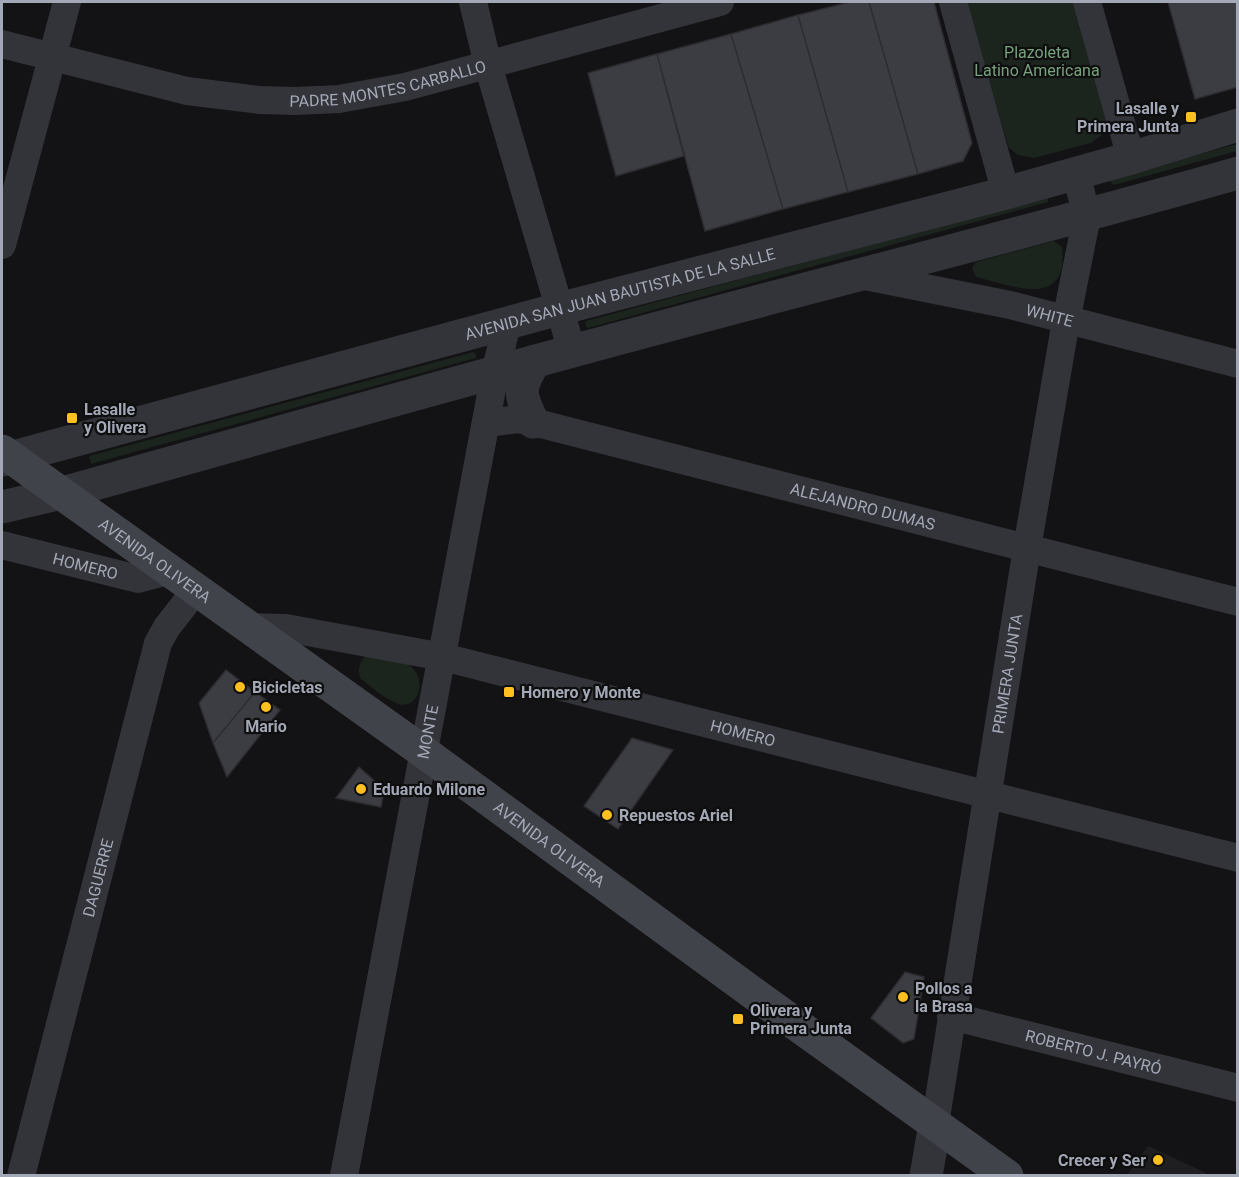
<svg xmlns="http://www.w3.org/2000/svg" width="1239" height="1177" font-family="Roboto,sans-serif">
  <rect width="100%" height="100%" fill="#131214"/>
  <path fill="#1f1e21" d="M1148,1146L1206,1173L1204,1176L1127,1175Z"/>
  <path fill="#1c241e" d="M965,2H1077L1107,121L1102,135L1091,143L1034,158L1018,155L1009,148Z
    M1237,144V151L1114,185L1110,182L1112,178Z
    M1046,196L1048,198V202L588,328L585,325L586,321Z
    M1054,241L1062,247C1069,310 1012,286 976,277L972,268L976,262Z
    M473,352L476,354V358L91,464L89,456Z
    M366,656C378,658 392,658 403,662C431,672 420,714 396,703C384,698 371,687 361,679C357,670 359,662 366,656Z"/>
  <path fill="#3c3d42" stroke="#2d2c31" stroke-width="1.5" d="M850,2H869L918,174L848,192L798,15Z
    M869,2H934L972,143L963,161L918,174Z
    M1168,2H1238V87L1195,99Z
    M798,15L848,192L783,209L731,34Z
    M731,34L783,209L705,231L657,54Z
    M657,54L684,156L616,176L588,73Z
    M226,670L255,692L213,743L199,703Z
    M255,692L280,710L227,777L213,743Z
    M632,738L673,750L618,829L584,806Z
    M359,767L377,783L383,796L381,807L336,798Z
    M905,972L924,977L914,1039L903,1043L871,1018Z"/>
  <g fill="none" stroke-linecap="round" stroke-linejoin="round">
    <g stroke="#33343a" stroke-width="28">
      <path d="M473,2L488,65L572,351"/>
      <path d="M953,2L1006,193"/>
      <path d="M1087,2L1131,158"/>
      <path id="s1" d="M2,44L187,91L260,100L295,101L339,99L405,87L720,2"/>
      <path d="M2,245L67,2"/>
      <path id="s2" d="M860,275L1010,305L1238,364"/>
      <path id="s3" d="M487,423L518,419L533,422L1238,602"/>
      <path id="s4" d="M2,545L138,579L168,571"/>
      <path id="s5" d="M247,627L286,628L443,657L1238,858"/>
      <path id="s6" d="M951,1016L1238,1088"/>
      <path id="s7" d="M935,1124L1027,548L1066,321L1087,216L1076,174"/>
      <path id="s8" d="M21,1176L158,643L167,627L195,591"/>
      <path id="s9" d="M344,1176L495,373L507,324"/>
    </g>
    <g stroke="#33343a" stroke-width="33">
      <path d="M533,422C519,394 518,388 535,361"/>
      <path id="s10" d="M2,460L559,309L1006,193L1131,158L1238,125"/>
      <path d="M2,507L62,493C260,438 459,381 658,328C851,276 1045,228 1238,173"/>
      <path d="M926,1176L935,1124"/>
    </g>
    <path stroke="#41434a" stroke-width="33" id="s11" d="M2,451L425,753L757,996L1007,1176"/>
  </g>
  <g fill="#febf21" stroke="#0e0e0f" stroke-width="2">
    <rect x="1185" y="111" width="12" height="12" rx="3"/>
    <rect x="66" y="412" width="12" height="12" rx="3"/>
    <circle cx="240" cy="687" r="6"/>
    <rect x="503" y="686" width="12" height="12" rx="3"/>
    <circle cx="266" cy="707" r="6"/>
    <circle cx="361" cy="789" r="6"/>
    <circle cx="607" cy="815" r="6"/>
    <circle cx="903" cy="997" r="6"/>
    <rect x="732" y="1013" width="12" height="12" rx="3"/>
    <circle cx="1158" cy="1160" r="6"/>
  </g>
  <g text-anchor="middle" stroke-width="4.5" stroke-linejoin="round" paint-order="stroke">
    <g font-size="16" fill="#78a27d" stroke="#0e0e0f">
      <text x="1037" y="58">Plazoleta<tspan x="1037" dy="18">Latino Americana</tspan></text>
    </g>
    <g font-size="16" fill="#a3a8b6" stroke="#0e0e0f">
      <text dy="6" stroke="none"><textPath href="#s1" startOffset="394">PADRE MONTES CARBALLO</textPath></text>
      <text dy="6" stroke="none"><textPath href="#s10" startOffset="640">AVENIDA SAN JUAN BAUTISTA DE LA SALLE</textPath></text>
      <text dy="6" stroke="none"><textPath href="#s2" startOffset="194">WHITE</textPath></text>
      <text dy="6" stroke="none"><textPath href="#s3" startOffset="387">ALEJANDRO DUMAS</textPath></text>
      <text dy="6" stroke="none"><textPath href="#s11" startOffset="188">AVENIDA OLIVERA</textPath></text>
      <text dy="6" stroke="none"><textPath href="#s4" startOffset="86">HOMERO</textPath></text>
      <text dy="6" stroke="none"><textPath href="#s7" startOffset="456">PRIMERA JUNTA</textPath></text>
      <text dy="6" stroke="none"><textPath href="#s9" startOffset="452">MONTE</textPath></text>
      <text dy="6" stroke="none"><textPath href="#s5" startOffset="508">HOMERO</textPath></text>
      <text dy="6" stroke="none"><textPath href="#s11" startOffset="674">AVENIDA OLIVERA</textPath></text>
      <text dy="6" stroke="none"><textPath href="#s8" startOffset="308">DAGUERRE</textPath></text>
      <text dy="6" stroke="none"><textPath href="#s6" startOffset="147">ROBERTO J. PAYRÓ</textPath></text>
    </g>
    <g font-size="16" font-weight="bold" fill="#a3a8b6" stroke="#0e0e0f" text-anchor="start">
      <text x="1179" y="114" text-anchor="end">Lasalle y<tspan x="1179" dy="18">Primera Junta</tspan></text>
      <text x="84" y="415">Lasalle<tspan x="84" dy="18">y Olivera</tspan></text>
      <text x="252" y="693">Bicicletas</text>
      <text x="521" y="698">Homero y Monte</text>
      <text x="266" y="732" text-anchor="middle">Mario</text>
      <text x="373" y="795">Eduardo Milone</text>
      <text x="619" y="821">Repuestos Ariel</text>
      <text x="915" y="994">Pollos a<tspan x="915" dy="18">la Brasa</tspan></text>
      <text x="750" y="1016">Olivera y<tspan x="750" dy="18">Primera Junta</tspan></text>
      <text x="1146" y="1166" text-anchor="end">Crecer y Ser</text>
    </g>
  </g>
  <rect width="1239" height="1177" fill="none" stroke="#a3a8b6" stroke-width="6"/>
</svg>
